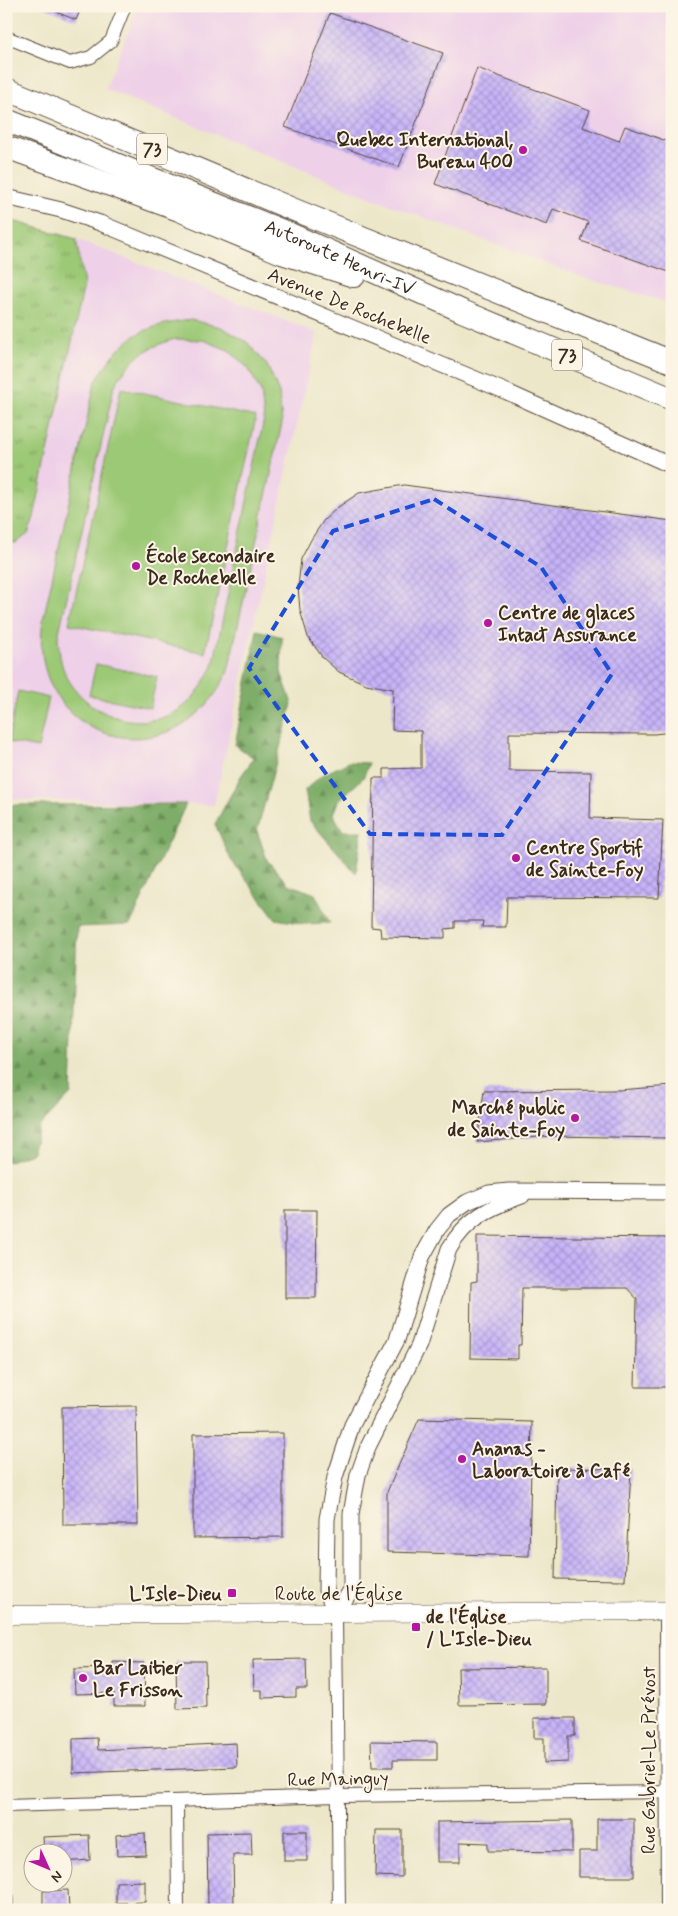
<svg xmlns="http://www.w3.org/2000/svg" width="678" height="1916" font-family="Mynerve,sans-serif">
  <defs>
    <pattern id="grass-tufts" width="24" height="20" patternUnits="userSpaceOnUse" patternTransform="scale(1.25)"><rect width="24" height="20" fill="#9cc976"/><path d="M3 7l-1-3M5 7V3M7 7l1-3M15 17l-1-3M17 17v-4M19 17l1-3" fill="none" stroke="#80a360"/></pattern>
    <pattern id="forest-firs" width="22" height="20" patternUnits="userSpaceOnUse" patternTransform="scale(1.25)"><rect width="22" height="20" fill="#7dad67"/><path d="M5 1l3.5 6h-7zM16 11l3.5 6h-7z" fill="#688d54"/></pattern>
    <pattern id="building-cross-hatch" width="8" height="8" patternUnits="userSpaceOnUse" patternTransform="scale(1.25)"><rect width="8" height="8" fill="#c7b4fa"/><path d="M0 0l8 8M0 8l8-8" fill="none" stroke="#a393ca"/></pattern>
  </defs>
  <rect width="100%" height="100%" fill="#fcf5e5"/>
  <filter id="ink" filterUnits="userSpaceOnUse"><feTurbulence type="fractalNoise" baseFrequency=".02" numOctaves="2"/><feDisplacementMap in="SourceGraphic" scale="10" xChannelSelector="R" yChannelSelector="G"/><feConvolveMatrix kernelMatrix="1 2 1 2 8 2 1 2 1" color-interpolation-filters="sRGB"/></filter>
  <filter id="wash" filterUnits="userSpaceOnUse"><feTurbulence type="fractalNoise" baseFrequency=".0096" numOctaves="4" result="noise"/><feDisplacementMap in="SourceGraphic" scale="20" xChannelSelector="R" yChannelSelector="G"/><feGaussianBlur stdDeviation="1.12" result="paint"/><feColorMatrix in="noise" values="0 0 0 0 0 0 0 0 0 0 0 0 0 0 0 0 0 1.4 0 .05"/><feComposite in="paint" operator="in"/></filter>
  <g filter="url(#wash)">
    <rect width="100%" height="100%" fill="#ede7ca"/>
    <path fill="#eed0e8" d="M139,6H672V304L585,278L374,199L105,89Z
      M6,219L66,235L317,333L214,805L6,799Z"/>
    <path fill="url(#grass-tufts)" stroke="#6c7a4a" d="M6,219L76,239L84,285L34,517L28,534L16,543L6,542Z"/>
    <path fill="url(#forest-firs)" stroke="#5c6c42" d="M257,630L282,637L281,672L292,704L257,831L267,860L288,884L315,894L330,923L304,924L276,919L231,860L215,824L241,776L254,758L235,745Z
      M349,762L369,763L363,778L338,801L333,814L343,831H362L356,873L310,821L305,790L322,775Z
      M186,804L130,925L77,927L71,1094L39,1127L32,1153L6,1162V805Z"/>
    <path fill="#9cc976" stroke="#6c7a4a" fill-rule="evenodd" d="M191,320L221,327L247,342L267,365L279,393L282,423L228,671C177,786 24,742 43,620L95,383C121,338 139,326 191,320ZM175,339L203,340L228,350L248,368L261,392L264,419L213,666C207,678 200,690 190,701C153,737 90,721 67,677C60,665 59,650 58,637L114,387C131,358 143,349 175,339Z
      M121,388L256,417L205,653L69,624Z
      M96,664L157,677L150,708L89,695Z
      M18,691L49,698L38,748L8,742Z"/>
    <g id="blocks">
      <path fill="url(#building-cross-hatch)" d="M42,6H82L76,20Z
        M330,13L443,53L399,167L285,127Z
        M477,68L590,110L583,127L619,141L625,126L672,143V273L581,241L588,222L553,209L547,225L435,184Z
        M404,485L672,521V732L654,734L509,733V771L591,772L590,818L663,820L659,898L507,897L506,927H482L483,921H455V928L445,929V938L381,937L380,928L371,927L373,778H384V769L421,768V731L392,730L393,689L366,684L339,672L323,658L308,637L300,610L298,587L301,559L312,538L324,520L338,507L359,493Z
        M672,1086L666,1138L552,1136L477,1142L484,1091L618,1090Z
        M285,1210H317L316,1298H285Z
        M477,1236L672,1238V1387H635L637,1299L627,1288H522L521,1345H518V1359L470,1358L471,1282L477,1281Z
        M136,1406L138,1525H63L62,1407Z
        M419,1419L532,1422L529,1556L387,1552V1492Z
        M283,1433V1537L193,1538V1434Z
        M557,1468L631,1469L625,1580L555,1579Z
        M306,1659L307,1689H296V1697L262,1698V1690H254L253,1660Z
        M176,1661H205L206,1708L177,1709Z
        M113,1662L144,1663L145,1706H114V1693L75,1694L74,1669L113,1668Z
        M546,1667V1704L459,1705L458,1668Z
        M534,1718H575V1736H568V1762L544,1763V1738H534Z
        M97,1738L98,1750L236,1743L237,1767L73,1773V1739Z
        M371,1741L437,1742V1760H393V1767H372Z
        M597,1819H634V1877H579V1851H597Z
        M572,1820V1852L488,1851V1843L460,1842V1862H437V1822Z
        M376,1830H402V1877L375,1876Z
        M284,1831H307V1861H284Z
        M251,1832L252,1855H233L234,1905L208,1906L207,1833Z
        M145,1833L146,1855L117,1856L116,1835Z
        M89,1835L90,1860L62,1862V1854H44L43,1837Z
        M145,1881V1902L116,1903V1882Z
        M68,1890L69,1910H43V1891Z"/>
    </g>
  </g>
  <g filter="url(#ink)">
    <use href="#blocks" fill-opacity="0" stroke="#564638" stroke-width="1"/>
    <g fill="none" stroke-linecap="round" stroke-linejoin="round">
      <g stroke="#564638" stroke-width="14">
        <path id="minor" d="M6,37L70,63L91,57L111,41L125,6
          M666,1611L667,1910
          M336,1614L339,1910
          M177,1802L178,1910
          M6,1806L338,1796L672,1792
          M6,1888L7,1910"/>
      </g>
      <g stroke="#564638" stroke-width="17">
        <path id="tertiary" d="M6,197L61,210L100,223L507,392L672,466
          M336,1614L326,1590L327,1519L335,1477L352,1425L397,1340L422,1257L437,1230L449,1215L467,1202L489,1193L509,1191L672,1192
          M336,1614L351,1590V1514L358,1475L368,1447L419,1345L449,1249C466,1219 490,1207 522,1196"/>
      </g>
      <g stroke="#564638" stroke-width="19">
        <path id="secondary" d="M6,1615L672,1611"/>
      </g>
      <g stroke="#564638" stroke-width="24">
        <g id="motorway">
          <path d="M6,89L297,211L672,362"/>
          <path id="s1" d="M6,120L290,234L462,311L672,399"/>
          <path d="M6,147L179,210L282,253L354,276"/>
        </g>
      </g>
      <use href="#minor" stroke="#fff" stroke-width="12"/>
      <use href="#tertiary" stroke="#fff" stroke-width="15"/>
      <use href="#secondary" stroke="#fff" stroke-width="18"/>
      <use href="#motorway" stroke="#fff" stroke-width="22"/>
    </g>
  </g>
  <path fill="none" stroke="#1d4ed8" stroke-width="4" stroke-dasharray="10 6" stroke-linejoin="round" d="M434,499L541,567L612,674L502,835L370,834L249,668L333,531Z"/>
  <g fill="#b5179e" stroke="#fcf5e5" stroke-width="2">
    <circle cx="523" cy="150" r="5"/>
    <circle cx="136" cy="566" r="5"/>
    <circle cx="488" cy="623" r="5"/>
    <circle cx="516" cy="858" r="5"/>
    <circle cx="575" cy="1118" r="5"/>
    <circle cx="462" cy="1459" r="5"/>
    <rect x="227" y="1588" width="10" height="10" rx="2.5"/>
    <rect x="411" y="1622" width="10" height="10" rx="2.5"/>
    <circle cx="83" cy="1678" r="5"/>
  </g>
  <g text-anchor="middle" stroke-width="4" stroke-linejoin="round" paint-order="stroke">
    <g fill="#fcf5e5" stroke="#75675a" stroke-width="1">
      <rect x="137" y="133.5" width="30" height="31" rx="4"/>
      <rect x="552" y="339.5" width="30" height="31" rx="4"/>
    </g>
    <g font-size="18" font-weight="bold" fill="#3b2a1e">
      <text x="152" y="155">73</text>
      <text x="567" y="361">73</text>
    </g>
    <g font-size="19" font-weight="bold" fill="#3b2a1e" stroke="#fcf5e5" text-anchor="start">
      <text x="513" y="146" text-anchor="end">Quebec International,<tspan x="513" dy="22">Bureau 400</tspan></text>
      <text x="146" y="562">École secondaire<tspan x="146" dy="22">De Rochebelle</tspan></text>
      <text x="498" y="619">Centre de glaces<tspan x="498" dy="22">Intact Assurance</tspan></text>
      <text x="526" y="854">Centre Sportif<tspan x="526" dy="22">de Sainte-Foy</tspan></text>
      <text x="565" y="1114" text-anchor="end">Marché public<tspan x="565" dy="22">de Sainte-Foy</tspan></text>
      <text x="472" y="1455">Ananas -<tspan x="472" dy="22">Laboratoire à Café</tspan></text>
      <text x="222" y="1600" text-anchor="end">L'Isle-Dieu</text>
      <text x="426" y="1623">de l'Église<tspan x="426" dy="22">/ L'Isle-Dieu</tspan></text>
      <text x="93" y="1674">Bar Laitier<tspan x="93" dy="22">Le Frisson</tspan></text>
    </g>
    <g font-size="19" fill="#3b2a1e" stroke="#fcf5e5">
      <text dy="7" stroke="none"><textPath href="#s1" startOffset="361">Autoroute Henri-IV</textPath></text>
      <text transform="translate(350 305) rotate(22)" y="7">Avenue De Rochebelle</text>
      <text x="339" y="1600">Route de l'Église</text>
      <text transform="translate(648 1760) rotate(-90)" y="7">Rue Gabriel-Le Prévost</text>
      <text transform="translate(338 1778) rotate(-1)" y="7">Rue Mainguy</text>
    </g>
  </g>
  <rect width="678" height="1916" fill="none" stroke="#fcf5e5" stroke-width="25"/>
  <g transform="translate(48 1868) rotate(134)"><circle r="24" fill="#fcf5e5" stroke="#afa495"/>
  <path d="M0-4L9 19L0 12L-9 19Z" fill="#b5179e"/>
  <text y="-8" font-size="14" font-weight="bold" text-anchor="middle" fill="#3b2a1e">N</text>
  </g>
</svg>
